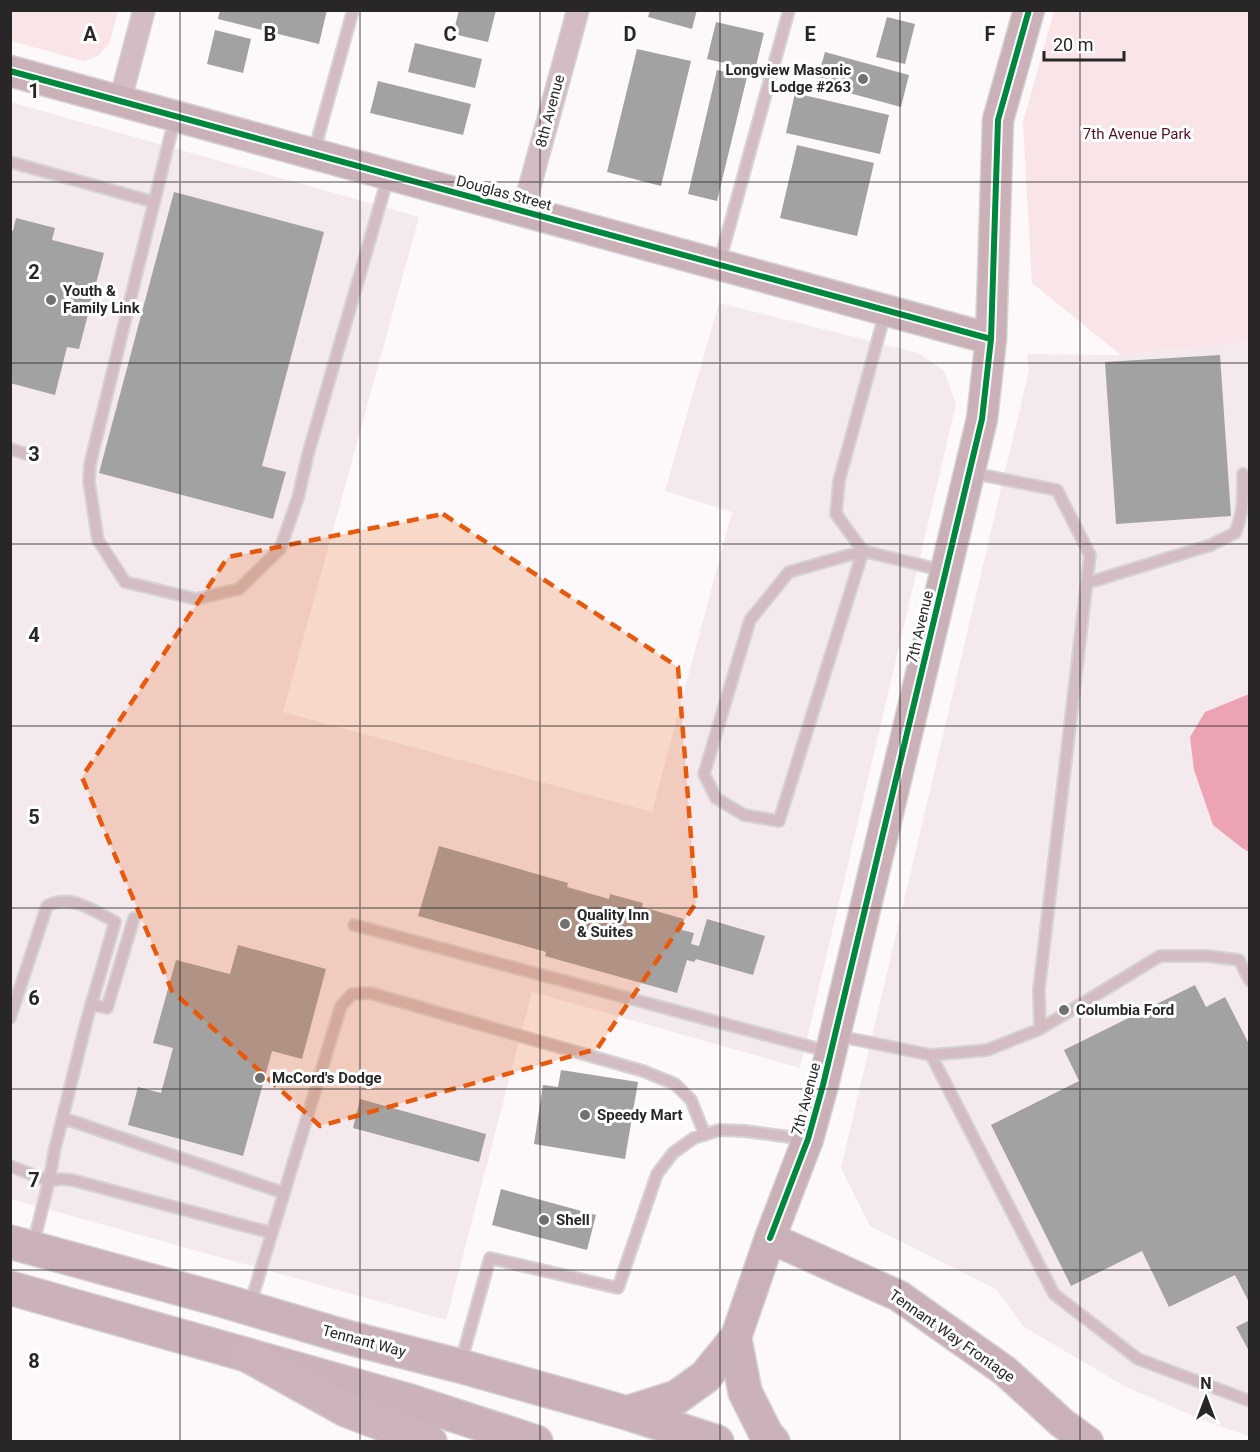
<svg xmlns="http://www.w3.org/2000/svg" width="1260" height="1452" font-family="Roboto,sans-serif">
  <rect width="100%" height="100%" fill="#fdf8f9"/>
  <path fill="#f4e9ec" d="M10,102L419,217L283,712L652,812L732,512L665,491L719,303L918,353L944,371L956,404L800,1068L532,992L446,1320L11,1199Z
    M1249,342V694L1205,712L1241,848L1249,852V1436L1210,1423L1126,1387L1024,1327L996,1289L870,1226L841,1168L1029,370L1027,354L1121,355Z"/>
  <path fill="#f9e4e8" d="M10,11L11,10L118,11L109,44L98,56L84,61L11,41Z
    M1054,11H1249V342L1121,355L1032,283L1023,123Z"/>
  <path fill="#eca4b4" d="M1249,694V852L1242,848L1213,825L1194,770L1190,737L1205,712Z"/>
  <path fill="#a3a2a3" d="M220,10H327L319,44L218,19Z
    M459,10H496L488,42L453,34Z
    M650,10H697L692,29L648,17Z
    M887,17L915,24L905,64L876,57Z
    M716,22L764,33L755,70L707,59Z
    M215,30L251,39L243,73L207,64Z
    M415,43L482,59L475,88L408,72Z
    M637,49L691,61L661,186L607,172Z
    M825,52L909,75L901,107L816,84Z
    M717,70L747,77L717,201L688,194Z
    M378,81L471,104L463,135L370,113Z
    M795,93L889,115L880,154L786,133Z
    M797,145L874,163L857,236L780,218Z
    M174,192L324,232L262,466L286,472L273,519L99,473Z
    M16,218L55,228L52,240L104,253L79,349L67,347L55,395L10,383V230L13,231Z
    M1220,355L1231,516L1116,524L1105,362Z
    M439,846L568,883L567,887L609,899L610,894L643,903L642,907L684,919L682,930L694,933L691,944L699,946L707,919L765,936L753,975L696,959L694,962L687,960L677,993L545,956L546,952L418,916Z
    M238,945L326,969L302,1059L272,1051L243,1156L128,1125L138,1087L161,1093L173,1048L153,1043L176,960L230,974Z
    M1195,985L1206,1007L1225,997L1250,1046V1304L1235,1275L1169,1307L1142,1251L1071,1286L991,1125L1079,1081L1064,1050Z
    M561,1070L638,1082L625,1159L534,1144L543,1085L558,1087Z
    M360,1099L486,1134L479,1162L353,1128Z
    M501,1189L596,1215L587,1250L492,1225Z
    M1250,1320V1353L1236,1327Z"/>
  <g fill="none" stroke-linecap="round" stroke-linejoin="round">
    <g stroke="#d6d3d4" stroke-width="14">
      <path id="lane" d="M175,117L90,464L89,482L98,540L125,582L196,599L239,589L280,549L298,498L308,454L388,177
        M314,152L353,10
        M10,162L154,202
        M719,264L789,10
        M885,313L839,481L836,514L863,551L779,821L744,815L716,798L704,774L750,620L789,572L863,551L945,571
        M10,449L27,454
        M1087,583L1211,545L1235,533C1244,512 1243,496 1243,474
        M354,925L830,1052
        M91,1004L107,1008L134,918
        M10,1018L47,906C71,893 94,911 115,922L86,1023L55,1148L49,1181L10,1166
        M1040,1029L1160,956H1207L1239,960L1250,981
        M838,1036L931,1055L987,1050L1040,1029L1039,989L1090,555L1057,490L972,473
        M931,1055L1054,1294L1138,1359L1250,1401
        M63,1118L284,1193
        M33,1245L49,1181L60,1179L72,1180L272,1233
        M250,1305L341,1006L352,994L370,993L643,1071L675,1084L691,1100L705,1135
        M461,1362L490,1258L618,1288L657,1174L673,1153L694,1138L719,1130L745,1131L804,1139"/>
    </g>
    <g stroke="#d6d3d4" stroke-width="24">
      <path id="street" d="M120,101L144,10
        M523,211L578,10"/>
    </g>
    <g stroke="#d6d3d4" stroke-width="33">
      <path id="secondary" d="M10,71L991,339
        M770,1238L899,1296L1005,1371L1062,1423L1088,1442
        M735,1340L770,1238L808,1139L823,1085L982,419L991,339L998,120L1029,10"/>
    </g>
    <g stroke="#d6d3d4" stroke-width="36">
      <path id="primary" d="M10,1242L221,1300L350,1338L460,1366L627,1413L717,1442
        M10,1288L410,1401L536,1442
        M735,1340L745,1392L766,1434L773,1442
        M627,1413L677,1397L705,1377L735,1340"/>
    </g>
    <g stroke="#d6d3d4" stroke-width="36">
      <path id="highway" d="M247,1355L346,1410L430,1442"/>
    </g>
    <use href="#lane" stroke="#d3bdc2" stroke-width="10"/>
    <use href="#street" stroke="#d3bdc2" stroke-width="21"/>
    <use href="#secondary" stroke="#cab1b7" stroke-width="30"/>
    <use href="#primary" stroke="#cbb2b8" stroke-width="33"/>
    <use href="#highway" stroke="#cdb4bc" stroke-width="33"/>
    <g stroke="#fff" stroke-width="10">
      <path id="cycleway" d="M10,71L991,339
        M770,1238L808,1139L823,1085L982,419L991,339L998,120L1029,10"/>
    </g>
    <use href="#cycleway" stroke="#00873e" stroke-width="6"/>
  </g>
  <path fill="#e8590c" fill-opacity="0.2" stroke="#e8590c" stroke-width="4.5" stroke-dasharray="12 8" stroke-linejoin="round" d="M443,514L678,667L696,903L597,1049L320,1126L172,991L82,777L228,557Z"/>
  <path fill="none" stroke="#282626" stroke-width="1.5" stroke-opacity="0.55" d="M180,10V1442M360,10V1442M540,10V1442M720,10V1442M900,10V1442M1080,10V1442M10,182H1250M10,363H1250M10,544H1250M10,726H1250M10,908H1250M10,1089H1250M10,1270H1250"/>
  <g fill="#737070" stroke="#fff" stroke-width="2">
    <circle cx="863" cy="79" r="6"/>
    <circle cx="51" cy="300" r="6"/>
    <circle cx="565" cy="924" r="6"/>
    <circle cx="1064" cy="1010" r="6"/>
    <circle cx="260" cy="1078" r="6"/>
    <circle cx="585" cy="1115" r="6"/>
    <circle cx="544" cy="1220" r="6"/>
  </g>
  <g text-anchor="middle" stroke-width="6" stroke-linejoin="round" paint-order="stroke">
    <g font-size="15" font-weight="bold" fill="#282626" stroke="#fff" text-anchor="start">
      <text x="851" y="75" text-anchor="end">Longview Masonic<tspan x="851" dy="17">Lodge #263</tspan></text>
      <text x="63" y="296">Youth &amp;<tspan x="63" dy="17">Family Link</tspan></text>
      <text x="577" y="920">Quality Inn<tspan x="577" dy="17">&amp; Suites</tspan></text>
      <text x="1076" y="1015">Columbia Ford</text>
      <text x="272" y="1083">McCord's Dodge</text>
      <text x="597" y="1120">Speedy Mart</text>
      <text x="556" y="1225">Shell</text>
    </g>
    <g font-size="15" fill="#282626" stroke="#fff">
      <text transform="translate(550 111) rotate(-75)" y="5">8th Avenue</text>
      <text transform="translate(504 193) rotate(15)" y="5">Douglas Street</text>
      <text transform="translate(920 627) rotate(-77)" y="5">7th Avenue</text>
      <text transform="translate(806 1099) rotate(-75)" y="5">7th Avenue</text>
      <text transform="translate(952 1336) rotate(35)" y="5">Tennant Way Frontage</text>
      <text transform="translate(364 1341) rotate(15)" y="5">Tennant Way</text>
    </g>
    <g font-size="15" fill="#511226" stroke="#fff">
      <text x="1137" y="139">7th Avenue Park</text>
    </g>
  </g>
  <g font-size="20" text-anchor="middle" font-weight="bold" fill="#282626" stroke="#fff" stroke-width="6" stroke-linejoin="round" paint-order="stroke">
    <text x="90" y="41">A</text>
    <text x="270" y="41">B</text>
    <text x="450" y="41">C</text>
    <text x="630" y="41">D</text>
    <text x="810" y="41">E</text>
    <text x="990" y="41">F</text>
    <text x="34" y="98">1</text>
    <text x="34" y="279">2</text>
    <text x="34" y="461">3</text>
    <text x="34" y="642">4</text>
    <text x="34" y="824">5</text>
    <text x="34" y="1005">6</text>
    <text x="34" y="1187">7</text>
    <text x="34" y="1368">8</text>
  </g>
  <rect width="1260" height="1452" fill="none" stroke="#282626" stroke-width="24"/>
  <g transform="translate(1206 1398)" stroke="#ffffff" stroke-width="4.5" paint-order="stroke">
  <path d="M0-4.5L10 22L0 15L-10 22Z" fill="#282626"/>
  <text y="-9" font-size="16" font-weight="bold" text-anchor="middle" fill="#282626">N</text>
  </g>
  <path d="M1044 51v9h80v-9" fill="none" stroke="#282626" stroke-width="3"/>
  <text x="1053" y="51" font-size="18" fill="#282626" stroke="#ffffff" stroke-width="4.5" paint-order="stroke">20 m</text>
</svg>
